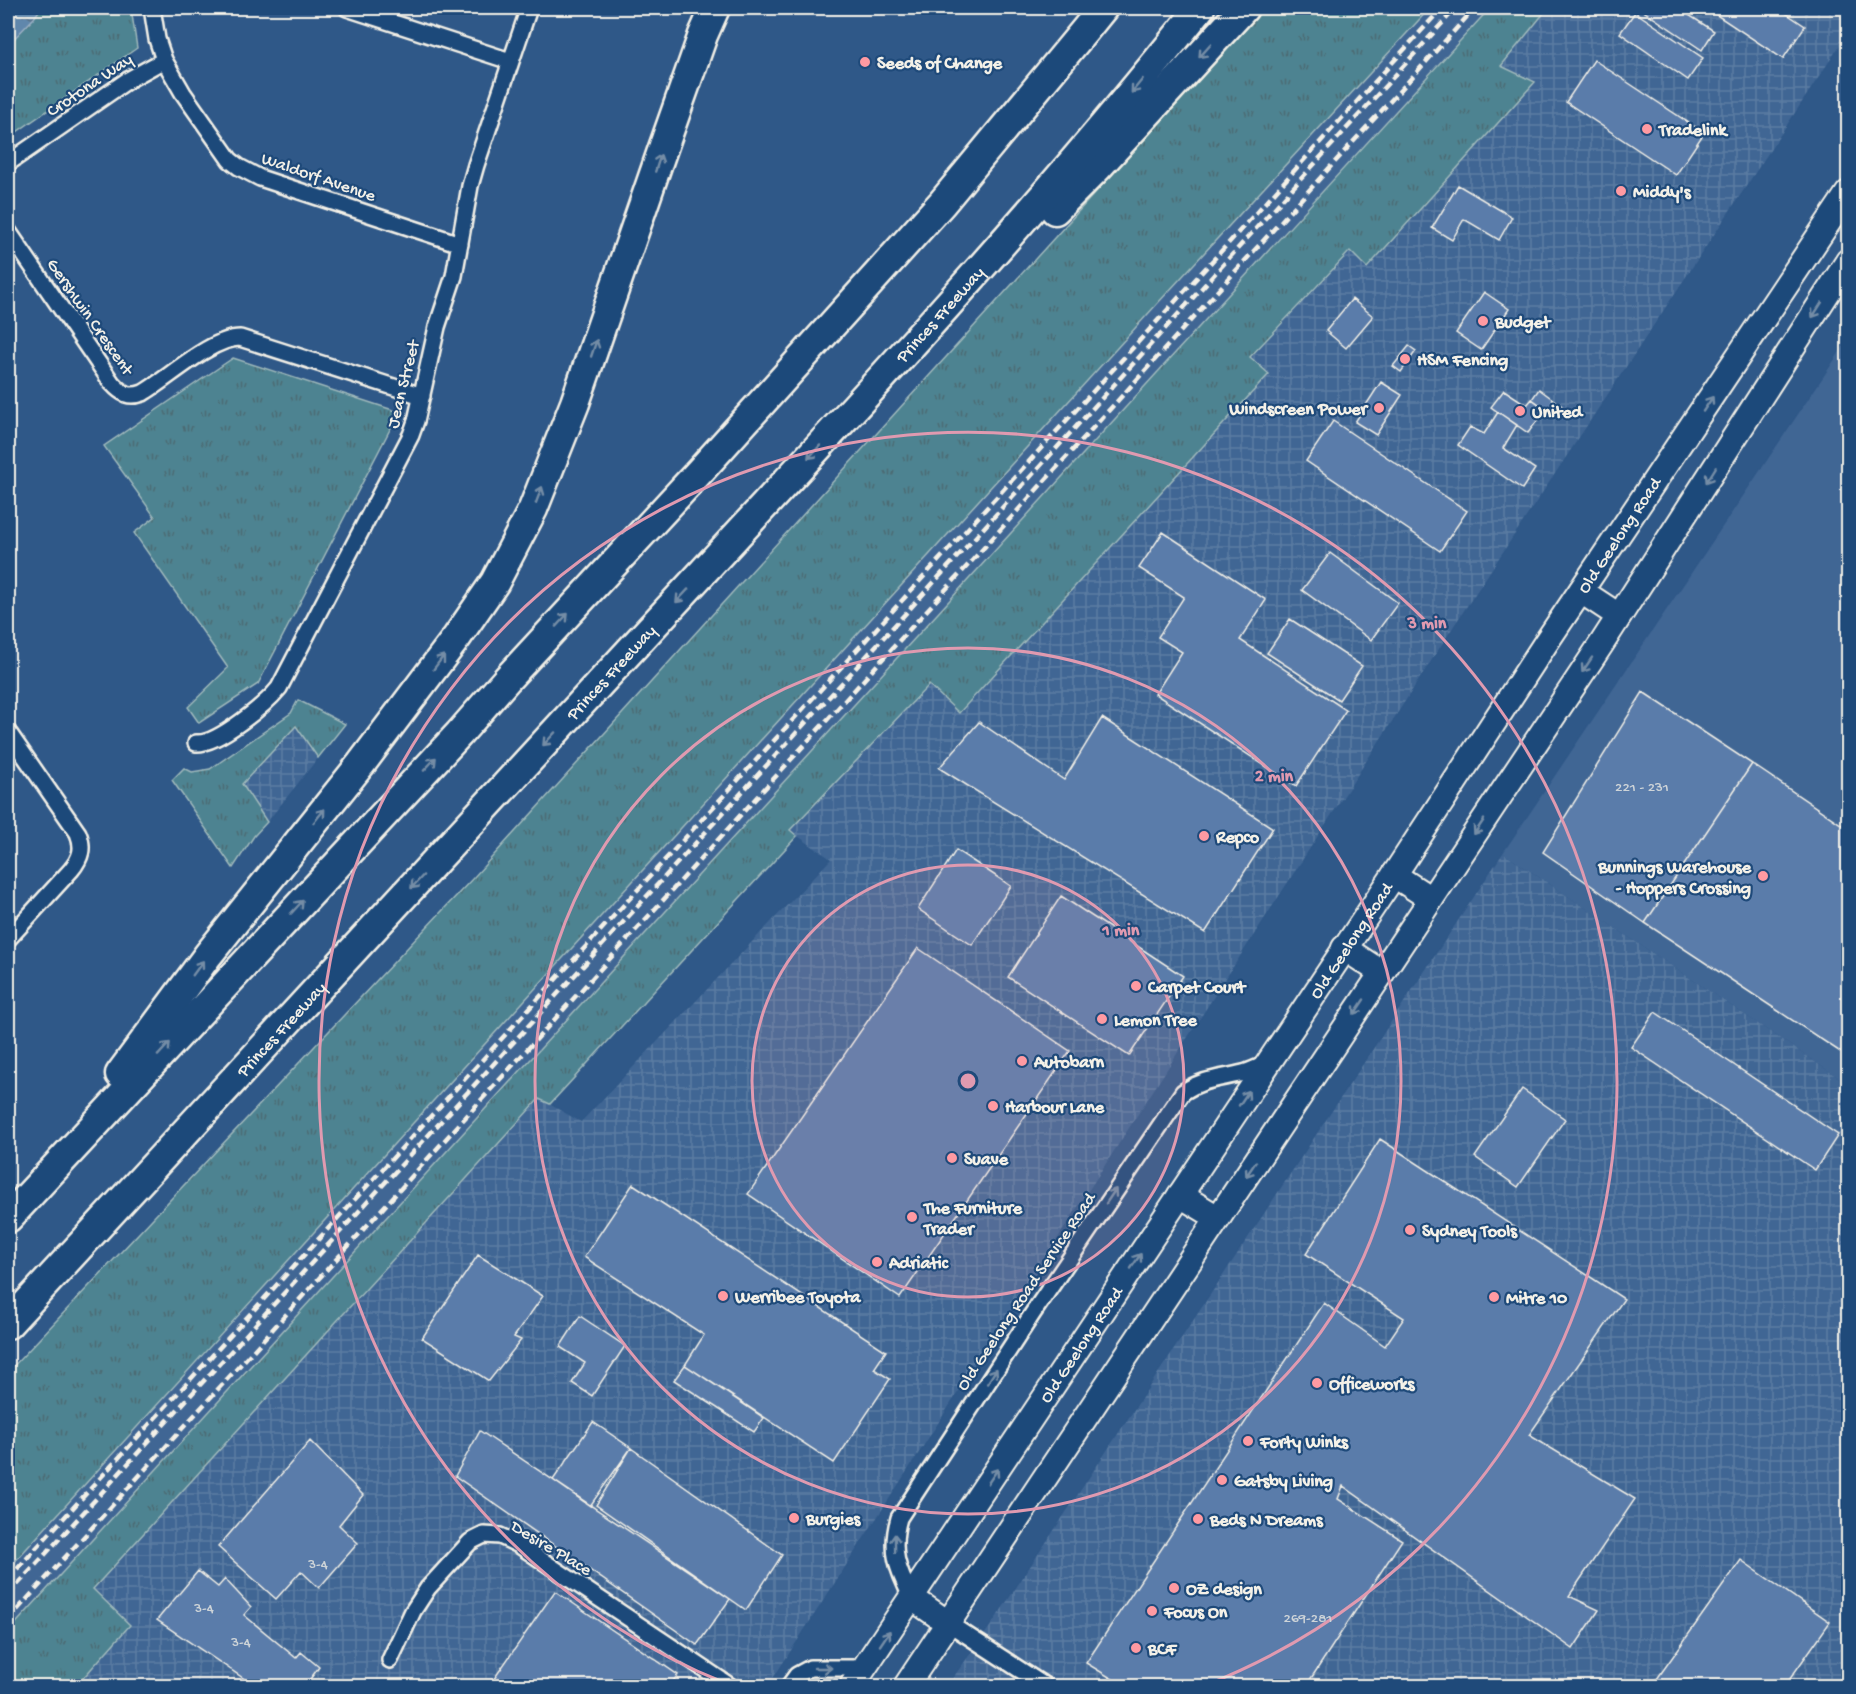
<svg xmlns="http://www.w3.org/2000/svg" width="1856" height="1694" font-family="'Gochi Hand',sans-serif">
  <defs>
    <pattern id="industrial-grid" width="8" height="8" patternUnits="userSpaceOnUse" patternTransform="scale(1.5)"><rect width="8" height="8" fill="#406694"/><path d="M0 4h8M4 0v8" fill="none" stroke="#5c7ca3"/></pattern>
    <pattern id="grass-tufts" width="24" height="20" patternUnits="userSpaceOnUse" patternTransform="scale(1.5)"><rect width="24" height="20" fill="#4e8391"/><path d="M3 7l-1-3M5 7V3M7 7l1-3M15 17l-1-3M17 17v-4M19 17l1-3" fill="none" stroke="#4c6b73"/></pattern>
    <pattern id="water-ripples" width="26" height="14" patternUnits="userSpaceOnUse" patternTransform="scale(1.5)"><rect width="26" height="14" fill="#6187ac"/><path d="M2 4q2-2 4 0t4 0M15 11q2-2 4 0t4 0" fill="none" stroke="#576e83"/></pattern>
  </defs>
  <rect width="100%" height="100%" fill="#2f5888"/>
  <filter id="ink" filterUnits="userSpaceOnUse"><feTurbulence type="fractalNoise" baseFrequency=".0167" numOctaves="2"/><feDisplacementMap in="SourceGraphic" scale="12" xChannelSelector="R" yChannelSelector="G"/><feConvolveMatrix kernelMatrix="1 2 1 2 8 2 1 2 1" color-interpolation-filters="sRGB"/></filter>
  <g filter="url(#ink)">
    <path fill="#406694" d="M1430,8H1490L8,1632V1569L1157,304Z
      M1848,340V1084L1503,853Z"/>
    <path fill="url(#industrial-grid)" d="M1548,8H1848V33L1455,624L768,1686H76L130,1625L93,1589L540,1099L581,1122L831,859L789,830L930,685L960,713L1269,374L1250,358L1350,251L1368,268L1534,82L1501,67Z
      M296,725L318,758L267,822L241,785Z
      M1503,853L1848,1084V1686H947L992,1624Z"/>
    <path fill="url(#grass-tufts)" stroke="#a1babc" stroke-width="1.5" d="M8,8H131L137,48L8,138Z
      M1263,8H1430L1157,304L8,1569V1372L474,877Z
      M1490,8H1548L1501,66L1535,82L1367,268L1350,251L1250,357L1269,374L959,713L929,685L790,830L797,836L550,1104L539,1099L93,1589L130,1625L76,1686H8V1632Z
      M233,358L399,412L258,684L199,723L188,707L228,668L134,533L155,517L104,446Z
      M298,700L345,724L318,758L296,726L242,784L267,822L254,836L233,868L172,780L184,768L192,772L210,769L291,713Z"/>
    <path fill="url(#water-ripples)" stroke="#9cb1c4" stroke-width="1.5" d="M8,8H41L34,18L8,45Z"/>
    <path fill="#5a7caa" stroke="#f4f1e8" stroke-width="1.5" d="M1639,8H1678L1714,31L1702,50Z
      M1706,8H1778L1805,26L1783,59Z
      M1635,12L1703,58L1688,80L1620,33Z
      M1594,60L1704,133L1676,175L1566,102Z
      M1458,185L1512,217L1499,240L1464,219L1452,240L1432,228Z
      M1484,292L1509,309L1481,350L1456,333Z
      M1352,299L1373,316L1346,348L1326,331Z
      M1409,346L1416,351L1401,372L1393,366Z
      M1381,382L1402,395L1376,435L1355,422Z
      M1539,389L1562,406L1555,416L1532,399Z
      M1504,390L1527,405L1532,399L1546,409L1528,433L1491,407Z
      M1498,412L1517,425L1503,448L1535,469L1522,489L1458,445L1470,427L1484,434Z
      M1333,421L1467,511L1440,551L1306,461Z
      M1163,532L1266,600L1240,640L1346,710L1296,786L1155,694L1182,652L1158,637L1184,597L1139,568Z
      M1330,553L1398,603L1371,640L1302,590Z
      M1290,619L1362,666L1339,700L1267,653Z
      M1643,692L1752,764L1645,923L1543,852Z
      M1102,718L1273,828L1205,933L939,768L979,722L1064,780Z
      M1752,764L1848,829V1057L1645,923Z
      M956,850L1011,886L972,945L918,909Z
      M1061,896L1183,976L1129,1056L1008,977Z
      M918,948L1070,1051L900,1298L748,1194Z
      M1655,1012L1838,1135L1815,1170L1631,1047Z
      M1522,1089L1565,1119L1518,1187L1475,1157Z
      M1380,1139L1624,1299L1529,1435L1635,1499L1569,1596L1599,1610L1573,1649L1343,1486L1338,1499L1402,1540L1306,1686H1124L1086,1663L1324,1303L1385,1346L1404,1318L1306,1254Z
      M633,1184L886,1351L874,1369L890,1379L834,1463L685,1365L704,1335L584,1257Z
      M478,1255L543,1296L514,1337L521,1340L489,1381L422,1338Z
      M580,1316L625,1346L592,1396L572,1383L585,1363L560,1347Z
      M685,1365L764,1418L754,1432L674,1380Z
      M593,1422L631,1448L590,1506L553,1480Z
      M480,1431L730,1599L697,1645L455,1476Z
      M310,1441L363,1495L339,1525L358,1543L319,1588L301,1571L276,1599L218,1547Z
      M631,1448L782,1555L746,1610L596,1505Z
      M1741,1560L1830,1622L1785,1686H1652Z
      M198,1571L218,1587L225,1579L251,1607L244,1615L296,1658L301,1652L319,1667L305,1686H255L157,1620Z
      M555,1591L678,1675L669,1686H489Z"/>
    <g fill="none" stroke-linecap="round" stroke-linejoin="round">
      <g stroke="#f4f1e8" stroke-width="20">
        <path id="minor" d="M152,8L157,39L164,60L183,93L230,160L239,167L260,178L460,244
          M347,8L510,61
          M8,163L128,80L164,60
          M8,231L112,383C122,394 129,398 143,393C169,378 211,338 240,338L422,396
          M8,732L78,833C84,848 81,858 71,870L8,939
          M196,743C217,745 266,704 279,688L411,435L416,421L437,327L454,276L470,186L476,165L529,8
          M912,1598C897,1570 890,1549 899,1518L1033,1313L1183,1092C1205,1078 1219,1079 1243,1073C1251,1071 1258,1067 1266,1064
          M948,1623L1045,1686
          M390,1660L413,1611L428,1588L470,1542L484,1535L500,1536L519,1545L730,1686
          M789,1686L797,1675L810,1668H865"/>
      </g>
      <g stroke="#f4f1e8" stroke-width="28">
        <g id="primary">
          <path d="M1581,591L1619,616"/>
          <path d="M1394,875L1431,899"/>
          <path d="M1344,948L1382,973"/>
          <path d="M1180,1195L1218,1218"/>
          <path d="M912,1598L948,1623"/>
          <path id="s1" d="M852,1686L1394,875L1545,644L1848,193"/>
          <path d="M906,1686L1602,643L1848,261"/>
        </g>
      </g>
      <g stroke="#f4f1e8" stroke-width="33">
        <g id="motorway">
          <path d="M1055,210L1098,167L1244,8"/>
          <path d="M120,1074L208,955L361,764L457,637L495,582L533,509L575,403L662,151L703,35L715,8"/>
          <path d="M8,1218L459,734L507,679L700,471L942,203L1086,29L1103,8"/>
          <path id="s2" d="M8,1324C222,1092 436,861 650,629C838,426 1028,224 1200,8"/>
        </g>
      </g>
      <use href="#minor" stroke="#1f4a7a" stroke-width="15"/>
      <use href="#primary" stroke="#1f4a7a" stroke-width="24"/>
      <use href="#motorway" stroke="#1f4a7a" stroke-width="28"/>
      <path stroke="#f4f1e8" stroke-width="4.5" stroke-dasharray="9 4.5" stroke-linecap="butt" d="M8,1579L1224,248L1442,8
        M8,1595L1054,451L1456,8
        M8,1620L1475,8"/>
    </g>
    <defs><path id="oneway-shaft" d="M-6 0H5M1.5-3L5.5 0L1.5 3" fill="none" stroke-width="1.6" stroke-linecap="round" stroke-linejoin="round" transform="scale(1.5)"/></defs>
    <g stroke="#748da6">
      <use href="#oneway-shaft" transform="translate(1205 51) rotate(132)"/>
      <use href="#oneway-shaft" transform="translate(1137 86) rotate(129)"/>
      <use href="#oneway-shaft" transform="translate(658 163) rotate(-72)"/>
      <use href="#oneway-shaft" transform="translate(1817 310) rotate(123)"/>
      <use href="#oneway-shaft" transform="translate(594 348) rotate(-71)"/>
      <use href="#oneway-shaft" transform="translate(1708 404) rotate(-56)"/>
      <use href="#oneway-shaft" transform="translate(814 452) rotate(133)"/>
      <use href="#oneway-shaft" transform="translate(1711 475) rotate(122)"/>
      <use href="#oneway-shaft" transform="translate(539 495) rotate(-69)"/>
      <use href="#oneway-shaft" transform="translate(682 596) rotate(133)"/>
      <use href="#oneway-shaft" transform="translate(562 620) rotate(-47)"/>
      <use href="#oneway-shaft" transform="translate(439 662) rotate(-53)"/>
      <use href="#oneway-shaft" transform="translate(1587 665) rotate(124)"/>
      <use href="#oneway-shaft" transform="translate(549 739) rotate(133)"/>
      <use href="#oneway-shaft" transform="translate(430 764) rotate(-47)"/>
      <use href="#oneway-shaft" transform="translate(319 816) rotate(-51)"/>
      <use href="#oneway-shaft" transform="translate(1479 827) rotate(124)"/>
      <use href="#oneway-shaft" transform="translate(417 882) rotate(133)"/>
      <use href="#oneway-shaft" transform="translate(297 907) rotate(-47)"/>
      <use href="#oneway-shaft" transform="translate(198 968) rotate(-54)"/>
      <use href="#oneway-shaft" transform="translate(1359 1007) rotate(124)"/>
      <use href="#oneway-shaft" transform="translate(164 1049) rotate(-47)"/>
      <use href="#oneway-shaft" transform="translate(1244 1098) rotate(-56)"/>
      <use href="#oneway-shaft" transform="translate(1251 1169) rotate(124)"/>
      <use href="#oneway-shaft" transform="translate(1111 1196) rotate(-56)"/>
      <use href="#oneway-shaft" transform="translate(1136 1261) rotate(-56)"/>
      <use href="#oneway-shaft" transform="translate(992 1376) rotate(-57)"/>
      <use href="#oneway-shaft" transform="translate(993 1476) rotate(-56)"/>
      <use href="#oneway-shaft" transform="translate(895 1543) rotate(-91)"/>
      <use href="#oneway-shaft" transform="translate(885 1638) rotate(-56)"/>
      <use href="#oneway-shaft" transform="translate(823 1668)"/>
    </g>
  </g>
  <circle cx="968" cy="1081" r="216" fill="#e09ab0" fill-opacity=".12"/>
  <g fill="none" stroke="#e09ab0" stroke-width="3">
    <circle cx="968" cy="1081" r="216"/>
    <circle cx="968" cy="1081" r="433"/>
    <path d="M730 1685A649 649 0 1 1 1206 1685"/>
  </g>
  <g fill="#ff9aa2" stroke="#1f4a7a" stroke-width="2">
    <circle cx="865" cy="62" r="6"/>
    <circle cx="1647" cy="129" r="6"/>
    <circle cx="1621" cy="191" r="6"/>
    <circle cx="1483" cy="321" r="6"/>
    <circle cx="1405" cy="359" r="6"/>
    <circle cx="1379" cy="408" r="6"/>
    <circle cx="1520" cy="411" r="6"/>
    <circle cx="1204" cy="836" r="6"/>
    <circle cx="1763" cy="876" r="6"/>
    <circle cx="1136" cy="986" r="6"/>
    <circle cx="1102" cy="1019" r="6"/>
    <circle cx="1022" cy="1061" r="6"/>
    <circle cx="993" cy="1106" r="6"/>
    <circle cx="952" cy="1158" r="6"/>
    <circle cx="912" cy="1217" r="6"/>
    <circle cx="1410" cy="1230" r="6"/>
    <circle cx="877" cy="1262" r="6"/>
    <circle cx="723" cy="1296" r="6"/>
    <circle cx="1494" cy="1297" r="6"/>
    <circle cx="1317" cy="1383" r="6"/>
    <circle cx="1248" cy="1441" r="6"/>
    <circle cx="1222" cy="1480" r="6"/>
    <circle cx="794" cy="1518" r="6"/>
    <circle cx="1198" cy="1519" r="6"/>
    <circle cx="1174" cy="1588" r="6"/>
    <circle cx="1152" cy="1611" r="6"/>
    <circle cx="1136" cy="1648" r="6"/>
  </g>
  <g text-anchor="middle" stroke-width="4.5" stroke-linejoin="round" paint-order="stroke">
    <g font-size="15" fill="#ced4d8">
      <text x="1642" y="791">221 - 231</text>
      <text x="318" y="1568">3-4</text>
      <text x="204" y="1612">3-4</text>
      <text x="1308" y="1622">269-281</text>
      <text x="241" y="1646">3-4</text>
    </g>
    <g font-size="18" font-weight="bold" fill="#f4f1e8" stroke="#1f4a7a" text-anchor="start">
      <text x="877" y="68">Seeds of Change</text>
      <text x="1659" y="135">Tradelink</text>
      <text x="1633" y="197">Middy's</text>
      <text x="1495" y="327">Budget</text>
      <text x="1417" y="365">HSM Fencing</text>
      <text x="1367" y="414" text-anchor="end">Windscreen Power</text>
      <text x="1532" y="417">United</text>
      <text x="1216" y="842">Repco</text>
      <text x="1751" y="872" text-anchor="end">Bunnings Warehouse<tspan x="1751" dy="21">- Hoppers Crossing</tspan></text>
      <text x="1148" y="992">Carpet Court</text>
      <text x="1114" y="1025">Lemon Tree</text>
      <text x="1034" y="1067">Autobarn</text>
      <text x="1005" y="1112">Harbour Lane</text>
      <text x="964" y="1164">Suave</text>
      <text x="924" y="1213">The Furniture<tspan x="924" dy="21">Trader</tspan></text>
      <text x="1422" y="1236">Sydney Tools</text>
      <text x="889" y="1268">Adriatic</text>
      <text x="735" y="1302">Werribee Toyota</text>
      <text x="1506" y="1303">Mitre 10</text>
      <text x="1329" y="1389">Officeworks</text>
      <text x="1260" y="1447">Forty Winks</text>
      <text x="1234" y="1486">Gatsby Living</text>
      <text x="806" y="1524">Burgies</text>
      <text x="1210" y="1525">Beds N Dreams</text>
      <text x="1186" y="1594">OZ design</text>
      <text x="1164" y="1617">Focus On</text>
      <text x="1148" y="1654">BCF</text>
    </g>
    <g font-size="18" fill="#f4f1e8" stroke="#1f4a7a">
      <text transform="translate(89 84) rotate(-34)" y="6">Crotona Way</text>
      <text transform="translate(319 176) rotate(19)" y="6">Waldorf Avenue</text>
      <text dy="6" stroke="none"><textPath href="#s2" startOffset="1374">Princes Freeway</textPath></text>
      <text transform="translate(91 316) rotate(55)" y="6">Gershwin Crescent</text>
      <text transform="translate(402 384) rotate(-76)" y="6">Jean Street</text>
      <text dy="6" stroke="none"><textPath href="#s1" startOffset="1383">Old Geelong Road</textPath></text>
      <text dy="6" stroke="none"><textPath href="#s2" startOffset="888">Princes Freeway</textPath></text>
      <text dy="6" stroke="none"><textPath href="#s1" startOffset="897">Old Geelong Road</textPath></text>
      <text dy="6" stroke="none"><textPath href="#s2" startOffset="402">Princes Freeway</textPath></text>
      <text transform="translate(1025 1291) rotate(-56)" y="6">Old Geelong Road Service Road</text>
      <text dy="6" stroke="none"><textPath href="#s1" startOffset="411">Old Geelong Road</textPath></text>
      <text transform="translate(552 1547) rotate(31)" y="6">Desire Place</text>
    </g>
  </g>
  <circle cx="968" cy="1081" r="9" fill="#e09ab0" stroke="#1f4a7a" stroke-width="3"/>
  <g font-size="18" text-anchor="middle" font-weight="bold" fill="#e09ab0" stroke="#1f4a7a" stroke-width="4.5" stroke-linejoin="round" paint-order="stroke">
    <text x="1427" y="628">3 min</text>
    <text x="1274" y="781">2 min</text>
    <text x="1121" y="935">1 min</text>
  </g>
  <rect width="1856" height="1694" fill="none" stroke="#1f4a7a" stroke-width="30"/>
  <rect x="15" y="15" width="1826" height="1664" fill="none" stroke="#f4f1e8" stroke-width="2" filter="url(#ink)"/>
</svg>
